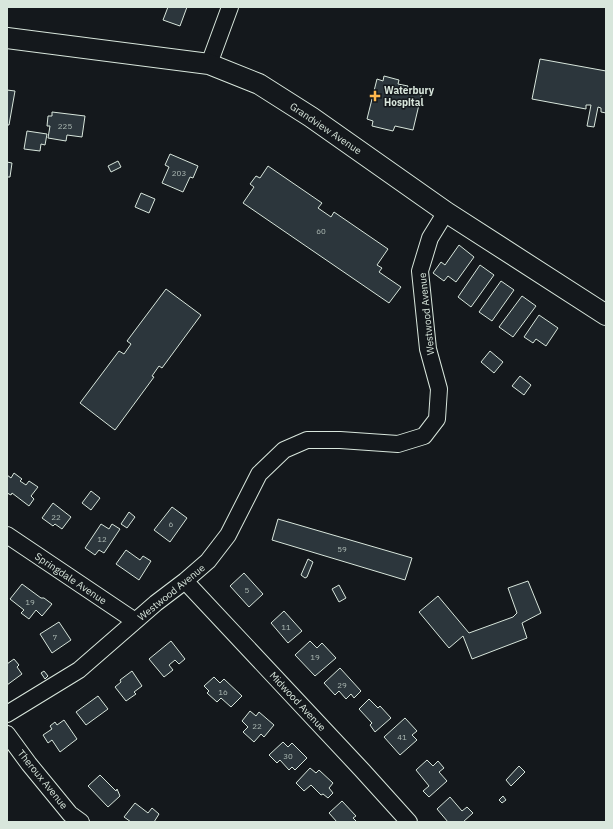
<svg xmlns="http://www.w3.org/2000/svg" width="613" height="829" font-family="'IBM Plex Sans',sans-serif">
  <rect width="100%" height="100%" fill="#14181c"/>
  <path fill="#2c363c" stroke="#d8e6dc" d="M168,7H187L180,26L163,20Z
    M540,59L606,71V113L601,112V108L598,107L594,127L587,126L591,105H586V109L532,99Z
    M384,76L399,80L398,84L408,86L407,89L422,92L413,130L395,126L393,131L372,126L373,121L367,119L377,79L383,81Z
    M7,90L15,91L9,125H7Z
    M52,112L85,116L82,137L67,135L66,141L48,138L50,126H47L48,116H52Z
    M27,131L47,134L45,145L41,144L40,151L24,149Z
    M170,154L198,166L193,178L190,177L183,192L162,183L169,167L165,165Z
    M118,161L121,167L111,172L108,166Z
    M7,162L12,163L10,177H7Z
    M268,166L322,203L318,208L331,217L334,212L388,249L377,265L382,268L379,272L401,287L389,303L243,203L254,187L250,184L256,176L260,178Z
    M141,193L155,199L149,213L135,207Z
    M459,245L474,257L456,282L448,276L444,281L433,273L441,262L445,265Z
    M480,265L494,275L471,307L458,297Z
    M501,281L514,290L492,321L479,312Z
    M166,289L201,315L162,368L159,366L152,376L154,377L115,430L80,403L119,351L124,354L131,344L127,341Z
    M522,296L536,306L513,337L499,327Z
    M539,315L558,328L546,346L536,339L533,343L524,337Z
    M490,351L503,362L494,373L481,362Z
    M520,376L531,385L524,395L512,386Z
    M14,473L22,479L20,481L26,485L29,481L38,487L31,496L34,499L29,506L12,493L11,495L7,493V475L11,478Z
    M91,491L100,498L91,510L82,503Z
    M53,503L71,517L62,529L55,524L53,526L42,518Z
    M172,507L187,518L170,542L154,530Z
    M129,512L135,517L127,528L121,524Z
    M278,519L412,558L405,580L272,540Z
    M101,524L109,529L112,524L120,529L104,553L99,550L95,555L85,548Z
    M126,550L140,560L143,556L151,561L139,580L116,564Z
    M308,559L313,562L307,577L305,578L301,575Z
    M244,573L263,594L249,607L230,586Z
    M528,581L541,613L522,623L527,638L472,659L463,636L449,648L419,612L438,596L469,633L513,617L517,613L508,588Z
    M22,584L41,598H44L52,604L42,616L36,610L29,619L21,613L24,610L10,599Z
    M339,585L346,598L339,602L332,589Z
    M284,611L302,631L288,643L271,623Z
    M59,622L71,640L52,653L40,634Z
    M171,641L185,659L179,664L175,660L169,665L173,670L164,677L149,659Z
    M310,641L317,648L322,643L336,658L315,676L295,655Z
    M14,659L19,665L17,667L22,674L7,685V664Z
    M340,668L361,691L354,698L351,694L346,699L339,691L335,695L324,683Z
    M44,671L48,676L45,679L41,673Z
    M132,671L142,686L134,692L136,694L126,701L115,687L121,682L120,680Z
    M214,677L220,683L224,679L242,696L231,707L221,698L217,702L207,693L209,691L204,686Z
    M98,696L108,709L86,725L76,712Z
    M369,699L378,708L380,706L391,718L375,732L370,725L372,723L359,709Z
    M250,711L256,716L259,712L274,725L264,737L261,734L254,742L243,732L248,727L242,721Z
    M405,718L417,731L412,735L417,740L400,755L384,737Z
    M64,720L77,739L60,752L52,740L48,743L43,735L52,729L50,726L55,722L57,725Z
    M283,742L288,747L292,743L307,758L295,770L292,767L289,770L280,760L277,763L269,755Z
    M427,760L433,766L438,761L444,768L439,772L447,781L429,797L423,791L429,786L416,770Z
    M519,766L525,772L511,786L506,780Z
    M310,768L316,773L319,770L333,783L329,788L333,793L328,798L323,794L321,795L311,785L304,791L296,783Z
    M100,775L116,791L117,789L120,796L108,807L88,786Z
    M503,796L506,800L502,803L499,800Z
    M450,797L462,811L467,807L473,813L463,822H448L437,809Z
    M342,801L356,816L353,818L357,822H337L329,813Z
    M135,803L148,813L152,808L159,814L154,822H131L124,817Z"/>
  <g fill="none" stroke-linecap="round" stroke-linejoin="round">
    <g stroke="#d8e6dc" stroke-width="18">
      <path id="minor" d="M209,64L230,7
        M7,535L135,621
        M185,581L362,770L409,822
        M7,714L79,670L156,603L185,581L208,561L228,535L259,474L284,450L307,440H340L398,444L424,436L437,419L439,389L428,349L420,271L430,238L446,212
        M7,734L29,764L70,814L81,822"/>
    </g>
    <g stroke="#d8e6dc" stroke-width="22">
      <path id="major" d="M7,38L209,64L259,84L311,117L446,212L606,315"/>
    </g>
    <use href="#minor" stroke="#14181c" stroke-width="16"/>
    <use href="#major" stroke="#14181c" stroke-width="20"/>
  </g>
  <path fill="#ffb74d" stroke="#14181c" stroke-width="1.5" d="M373 90h4v4h4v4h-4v4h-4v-4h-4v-4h4z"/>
  <g text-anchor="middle" stroke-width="3" stroke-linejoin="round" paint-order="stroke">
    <g font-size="8" fill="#adbab4">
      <text x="65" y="129">225</text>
      <text x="179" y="176">203</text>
      <text x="321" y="234">60</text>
      <text x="56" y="520">22</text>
      <text x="171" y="527">6</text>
      <text x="102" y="542">12</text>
      <text x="342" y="552">59</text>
      <text x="247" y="593">5</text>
      <text x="30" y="605">19</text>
      <text x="286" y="630">11</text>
      <text x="55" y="640">7</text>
      <text x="315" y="660">19</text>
      <text x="342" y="688">29</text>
      <text x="223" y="695">16</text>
      <text x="257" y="729">22</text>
      <text x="402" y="740">41</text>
      <text x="288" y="759">30</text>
    </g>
    <g font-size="10" font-weight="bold" fill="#d8e6dc" stroke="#14181c" text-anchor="start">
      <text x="384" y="94">Waterbury<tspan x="384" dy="12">Hospital</tspan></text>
    </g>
    <g font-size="10" fill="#d8e6dc" stroke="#14181c">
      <text transform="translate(326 128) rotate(34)" y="4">Grandview Avenue</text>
      <text transform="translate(426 314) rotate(-96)" y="4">Westwood Avenue</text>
      <text transform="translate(71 578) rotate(34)" y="4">Springdale Avenue</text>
      <text transform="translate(171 592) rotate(-39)" y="4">Westwood Avenue</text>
      <text transform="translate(298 701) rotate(47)" y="4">Midwood Avenue</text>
      <text transform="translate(43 779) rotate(51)" y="4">Theroux Avenue</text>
    </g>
  </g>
  <rect width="613" height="829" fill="none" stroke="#d8e6dc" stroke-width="16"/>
</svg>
